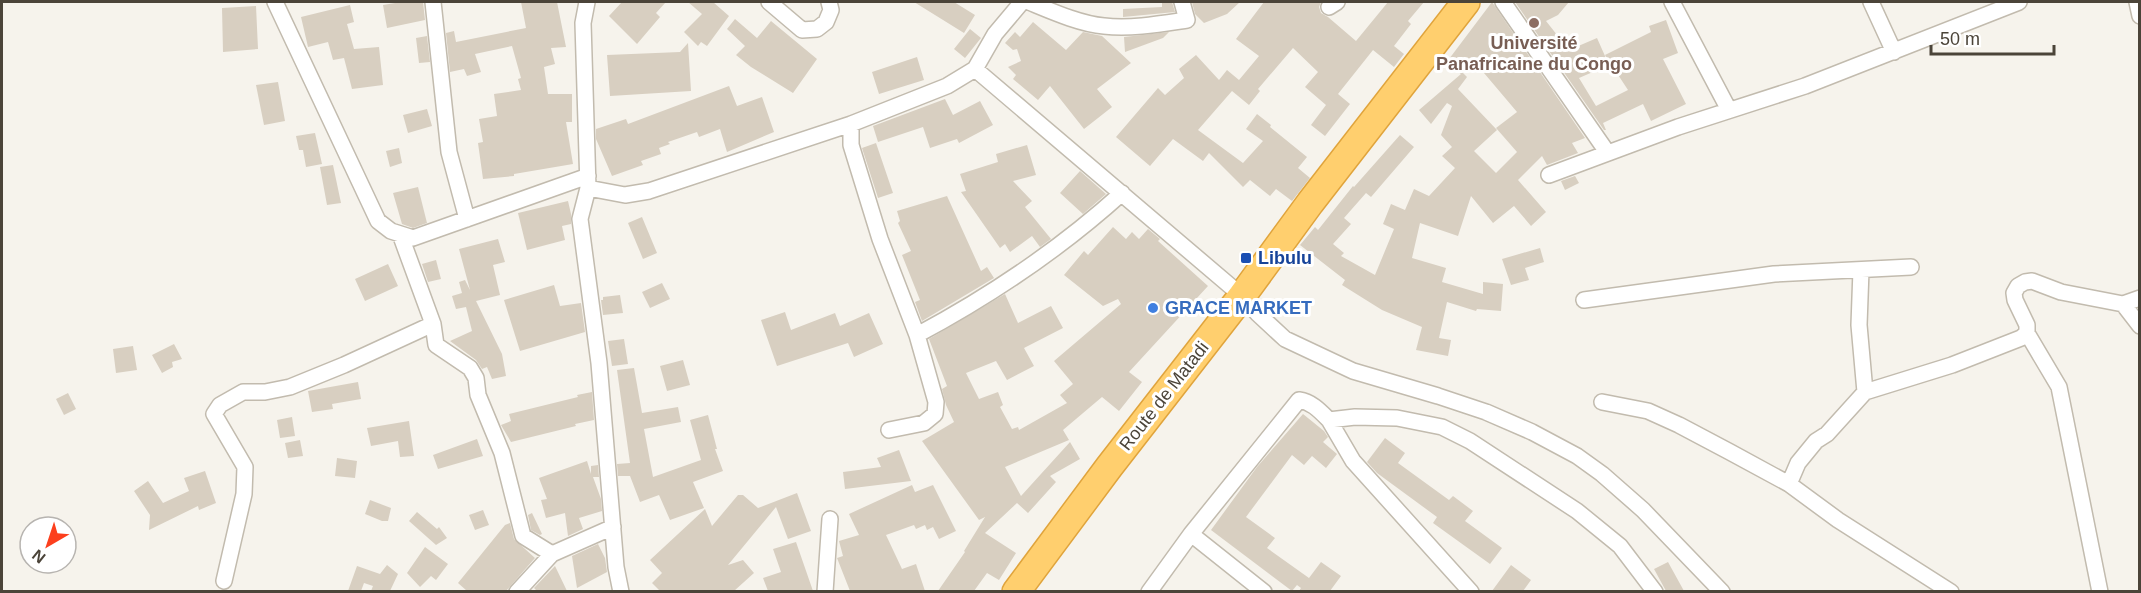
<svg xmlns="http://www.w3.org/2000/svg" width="2141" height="593" font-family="Helvetica,sans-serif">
  <rect width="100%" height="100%" fill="#f6f3ec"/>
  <path fill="#d8cfc1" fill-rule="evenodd" d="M401,2H423L425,20L387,28L383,5Z
    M521,2H557L566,47L551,48L555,64L544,67L548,94H572V122H566L573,164L514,174V176L483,179L478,143L483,142L479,119L497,116L494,94L521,90L518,79L521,78L512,46L475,54L481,72L467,76L464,69L450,72L446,33L454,31L456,42L526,28Z
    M622,2H666L656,13L660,17L637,44L609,16Z
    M688,2H713L729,16L707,46L701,42L698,46L684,32L702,14Z
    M914,2H954L975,15L964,33Z
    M1162,2H1172L1175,12L1123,17V9L1162,7Z
    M1192,2H1240L1227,14L1204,23L1195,14Z
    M1264,2H1321L1319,7L1321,13L1328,17L1356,41L1388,2H1424L1408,21L1411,24L1394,46L1404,54L1394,67L1373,50L1338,94L1350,104L1325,136L1311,125L1326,105L1305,87L1318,72L1293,48L1258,89L1260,91L1249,105L1232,91L1198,130L1243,163L1263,141L1246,129L1257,114L1271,125L1270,127L1307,157L1298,168L1310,178L1292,201L1276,189L1270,196L1250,180L1243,187L1209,153L1203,161L1173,139L1150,166L1116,137L1158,88L1165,95L1184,78L1179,69L1196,55L1219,80L1227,70L1239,80L1259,56L1236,39Z
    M1492,2L1585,138L1572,143L1578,153L1547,165L1542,156L1518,180L1546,212L1531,226L1514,206L1493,223L1471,196L1458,236L1420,223L1412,258L1446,268L1442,282L1483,294V282L1503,284L1501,311L1477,309L1476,311L1447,302L1439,338L1451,340L1448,356L1416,350L1422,327L1382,310L1342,285L1345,280L1300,245L1315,227L1318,230L1353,186L1354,187L1400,135L1414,147L1371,197L1366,193L1344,218L1351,224L1333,244L1344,253L1341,256L1375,275L1394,229L1383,224L1391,204L1405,210L1414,189L1429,196L1455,168L1442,156L1452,147L1441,135L1452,106L1447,103L1431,124L1419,110L1461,74L1446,63ZM1473,60L1517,112L1496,128L1517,152L1496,173L1474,151L1497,130L1458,89L1467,77L1463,73Z
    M1515,2H1569L1558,15L1546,21L1569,50L1597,38L1609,65L1579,78L1596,106L1628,90L1605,55L1651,32L1649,26L1666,20L1678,53L1663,59L1686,104L1651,121L1643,104L1603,123L1606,130H1604Z
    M350,5L354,22L347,24L354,49L379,47L383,85L352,89L344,58L333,60L328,42L308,47L301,17Z
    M256,6L258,49L223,52L222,8Z
    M735,19L757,38L771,21L817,59L793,93L751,67L736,55L745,46L727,29Z
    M1033,22L1066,50L1083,32L1102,36L1131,63L1097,89L1112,107L1084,129L1050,86L1038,100L1013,79L1016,75L1008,67L1021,61L1017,49L1013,50L1005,43L1015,32L1020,37Z
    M970,29L981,38L965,58L954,49Z
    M1169,32L1163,38L1125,52L1124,37Z
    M427,36L430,62L419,63L416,38Z
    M688,43L691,91L610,96L607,55L680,52Z
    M917,57L924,80L879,94L872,72Z
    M278,82L285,121L264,125L256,85Z
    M729,86L737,106L762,97L774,132L727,152L720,129L699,137L697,132L668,142L670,144L659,148L661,154L641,161L643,165L612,176L596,139V129L626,119L628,124Z
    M945,99L953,115L980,101L993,125L959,143L957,139L930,148L923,127L878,142L873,126Z
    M427,109L432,126L408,133L403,115Z
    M315,133L322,164L306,167L303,150H299L296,136Z
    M876,143L893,193L878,198L862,148Z
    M1027,145L1036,175L1013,181L1032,201L1025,207L1051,239L1040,247L1032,236L1010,252L1005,244L1000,248L961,192L966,191L960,174L998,162L996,154Z
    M399,148L402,163L390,167L386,151Z
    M333,165L341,203L327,205L320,167Z
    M1080,171L1106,194L1083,214L1060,193Z
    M1575,176L1579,183L1565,190L1561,181Z
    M418,187L427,223L413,228L402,224L393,193Z
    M947,196L981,271L987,267L994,278L922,321L915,302L920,300L902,255L911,251L898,223L900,221L897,211Z
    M568,201L571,214V224L562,226L565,240L527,250L518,213Z
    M642,217L657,253L643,259L628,223Z
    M1113,227L1126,239L1132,232L1139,239L1148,229L1160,239L1158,241L1208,286L1129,372L1142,382L1119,411L1102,397L1063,430L1069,440L1005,467L1021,496L1070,442L1080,459L1050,476L1056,482L1028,513L1017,503L985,533L1016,553L999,580L987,573L974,591H938L965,552L964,551L985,517L979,520L922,441L954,422L946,405L942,389L947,386L929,339L1005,294L1018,323L1051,306L1063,328L1024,348L1034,366L1007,380L996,361L966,373L979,399L998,392L1003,405L1000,407L1012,429L1018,427L1019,430L1067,403L1060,395L1073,384L1054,361L1121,304L1118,299L1103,306L1064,275L1084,251L1088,255Z
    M498,239L505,262L493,265L500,295L476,301L502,354L506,376L492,379L487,367L482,369L476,360L450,341L472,331L466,307L456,309L452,296L462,293L459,282L465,280L470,290L459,249Z
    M1540,248L1544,262L1525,268L1529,280L1511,285L1502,259Z
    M436,260L441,279L428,282L422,264Z
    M388,264L398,286L365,301L355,279Z
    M662,283L670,299L650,308L642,292Z
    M554,285L560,306L581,303L585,332L520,351L504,300Z
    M620,295L623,313L603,315L601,300H603V297Z
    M785,312L791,330L835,313L840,326L869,313L883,344L854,357L848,343L777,366L761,320Z
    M624,339L628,364L612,366L608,341Z
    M174,344L182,359L172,362L173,367L162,373L152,355Z
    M133,346L137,370L116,373L113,349Z
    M683,360L690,385L667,391L660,366Z
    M634,368L642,413L678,407L681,422L644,429L653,477L701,460L690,420L708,415L717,449H715L723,471L693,482L704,508L670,520L659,495L640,502L630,476H618L617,464L630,463L617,370Z
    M358,382L361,399L332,404L333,409L312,412L308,391Z
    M592,392L594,420L575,424L576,426L511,442L501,425L511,421L509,414L578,397L577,395Z
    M68,393L76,409L64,415L56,399Z
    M1303,414L1324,431L1328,437L1323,442L1337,454L1326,468L1312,456L1304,465L1292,455L1246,517L1275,538L1267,548L1309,578L1321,562L1341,576L1330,591H1299L1301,588L1297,585L1292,591L1211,530L1257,467Z
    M292,417L295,436L280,438L277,420Z
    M409,421L414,456L400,457L398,441L371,446L367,428Z
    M1385,438L1405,453L1398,463L1449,500L1453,496L1473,511L1465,521L1502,548L1490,564L1433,523L1437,517L1377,473L1367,462Z
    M477,439L483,456L438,469L433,455Z
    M300,440L303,456L288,458L285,443Z
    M899,450L911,481L845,489L843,472L881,467L877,458Z
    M337,458L357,461L355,478L335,476Z
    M587,461L591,474V466L598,465L599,477H593L601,499L602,511L579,518L583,529L568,536L565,513L546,518L541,500L547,499L539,478Z
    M205,471L216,503L199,510L198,506L149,530L150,515L134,491L148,481L163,503L189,491L184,478Z
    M912,485L915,492L933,485L956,531L939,539L933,527L927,530L925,525L916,529L914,525L886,535L902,569L916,564L925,591H850L837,558L843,556L839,541L859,535L849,514Z
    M797,493L811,531L788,539L776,507L728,565L743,560L754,573L734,591H660L652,583L662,573L650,560L705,509L712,526L738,495H743L758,508Z
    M370,500L391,508L388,521H382L365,514Z
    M483,510L489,525L475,530L469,515Z
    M417,512L437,529L439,527L447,538L436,545L409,521Z
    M532,513L542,534L540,535L531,530L528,515Z
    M510,523L514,539L535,558L506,591H467L458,583L505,525Z
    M796,542L813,591H768L763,578L781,572L773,549Z
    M598,544L605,558L607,572L577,588L572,556Z
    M425,547L448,564L436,580L431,576L420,587L407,573Z
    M1668,562L1684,591H1666L1654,569Z
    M387,565L398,574L390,591H371L373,586L364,583L361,591H348L357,566L380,574Z
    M1511,565L1531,580L1523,591H1492Z
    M555,566L567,591H537L534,588Z"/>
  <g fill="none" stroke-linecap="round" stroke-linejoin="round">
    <g stroke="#c2bbae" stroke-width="18">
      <path id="street" d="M275,2L378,221L391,231L413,238L588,176
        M433,2L449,152L467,219
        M587,2L583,23L588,188L580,219L599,363L616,567L621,592
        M769,2L802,30L817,29L826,22L831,10L829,2
        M1029,2C1051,11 1080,24 1104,26C1131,29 1160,24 1187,20L1182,2
        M1503,2L1607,152
        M1672,2L1729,110
        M1871,2L1894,52
        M2137,2L2140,16
        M1329,7L1337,2
        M975,69L1242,296L1258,314L1285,339L1353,371L1438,396L1486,412L1532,432L1577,456L1602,474L1643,510L1722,592
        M851,124V145L880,239L917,335L936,402L935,414L924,423L889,430
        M1549,175L1678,127L1805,86L2019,2
        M588,188L625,195L649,191L851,124L947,86L975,69L995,34L1022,2
        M400,234L433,324L436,345L470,368L476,378L478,395L502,453L523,536L552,554
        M1861,270L1859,325L1865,392
        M1584,300L1774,274L1911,267
        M2123,304L2140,326
        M2027,333L2059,387L2100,592
        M917,335C990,296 1060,249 1122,193
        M1602,402L1648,411L1679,425L1730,452L1789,484L1838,520L1951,592
        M1329,420L1353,461L1471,592
        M1789,484L1798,463L1816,441L1827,434L1865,392L1952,365L2021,338L2027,333V325L2015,300L2014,293L2018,286L2025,282L2032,281L2061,292L2123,304L2140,298
        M1191,534L1264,592
        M224,581L244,494L245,467L214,414L220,405L243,392H265L290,387L344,365L433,324
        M517,592L552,554L613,527
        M825,592L830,519
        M1149,592L1191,534L1299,400C1312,402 1320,411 1329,420L1355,417L1397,418L1442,427L1470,441L1577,511L1620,546L1655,592"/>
    </g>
    <g stroke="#e0a43c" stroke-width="30">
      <path id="highway" d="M1016,592L1109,467L1242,296L1310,203L1466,2"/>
    </g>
    <use href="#street" stroke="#fff" stroke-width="15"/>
    <use href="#highway" stroke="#ffcf6e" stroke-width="27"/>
  </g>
  <circle fill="#8d6e63" stroke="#fff" stroke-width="2" cx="1534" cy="23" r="6"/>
  <rect fill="#1a4fb4" stroke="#fff" stroke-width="2" x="1240" y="252" width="12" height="12" rx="3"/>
  <circle fill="#3f7fe0" stroke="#fff" stroke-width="2" cx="1153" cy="308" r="6"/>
  <g text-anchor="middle" stroke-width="6" stroke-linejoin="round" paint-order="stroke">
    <g font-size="18" font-weight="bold" fill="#785e54" stroke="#fff">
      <text x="1534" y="49">Université<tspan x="1534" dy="21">Panafricaine du Congo</tspan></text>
    </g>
    <g font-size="18" font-weight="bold" fill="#164399" stroke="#fff" text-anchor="start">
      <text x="1258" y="264">Libulu</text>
    </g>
    <g font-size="18" font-weight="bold" fill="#366cbe" stroke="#fff" text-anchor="start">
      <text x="1165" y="314">GRACE MARKET</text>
    </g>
    <g font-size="18" fill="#4b4439" stroke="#fff">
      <text transform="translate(1164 396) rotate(-52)" y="6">Route de Matadi</text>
    </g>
  </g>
  <rect width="2141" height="593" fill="none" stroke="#4b4439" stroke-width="6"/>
  <g transform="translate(48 545) rotate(219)"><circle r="28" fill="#ffffff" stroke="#b7b4b0" stroke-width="1.5"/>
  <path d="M0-4.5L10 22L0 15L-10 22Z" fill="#fc3f1d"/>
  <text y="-9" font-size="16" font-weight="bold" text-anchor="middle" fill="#4b4439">N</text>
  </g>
  <path d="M1931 45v9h123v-9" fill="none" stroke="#4b4439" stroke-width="3"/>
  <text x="1940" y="45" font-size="18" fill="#4b4439" stroke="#ffffff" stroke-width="4.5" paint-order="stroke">50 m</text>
</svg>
